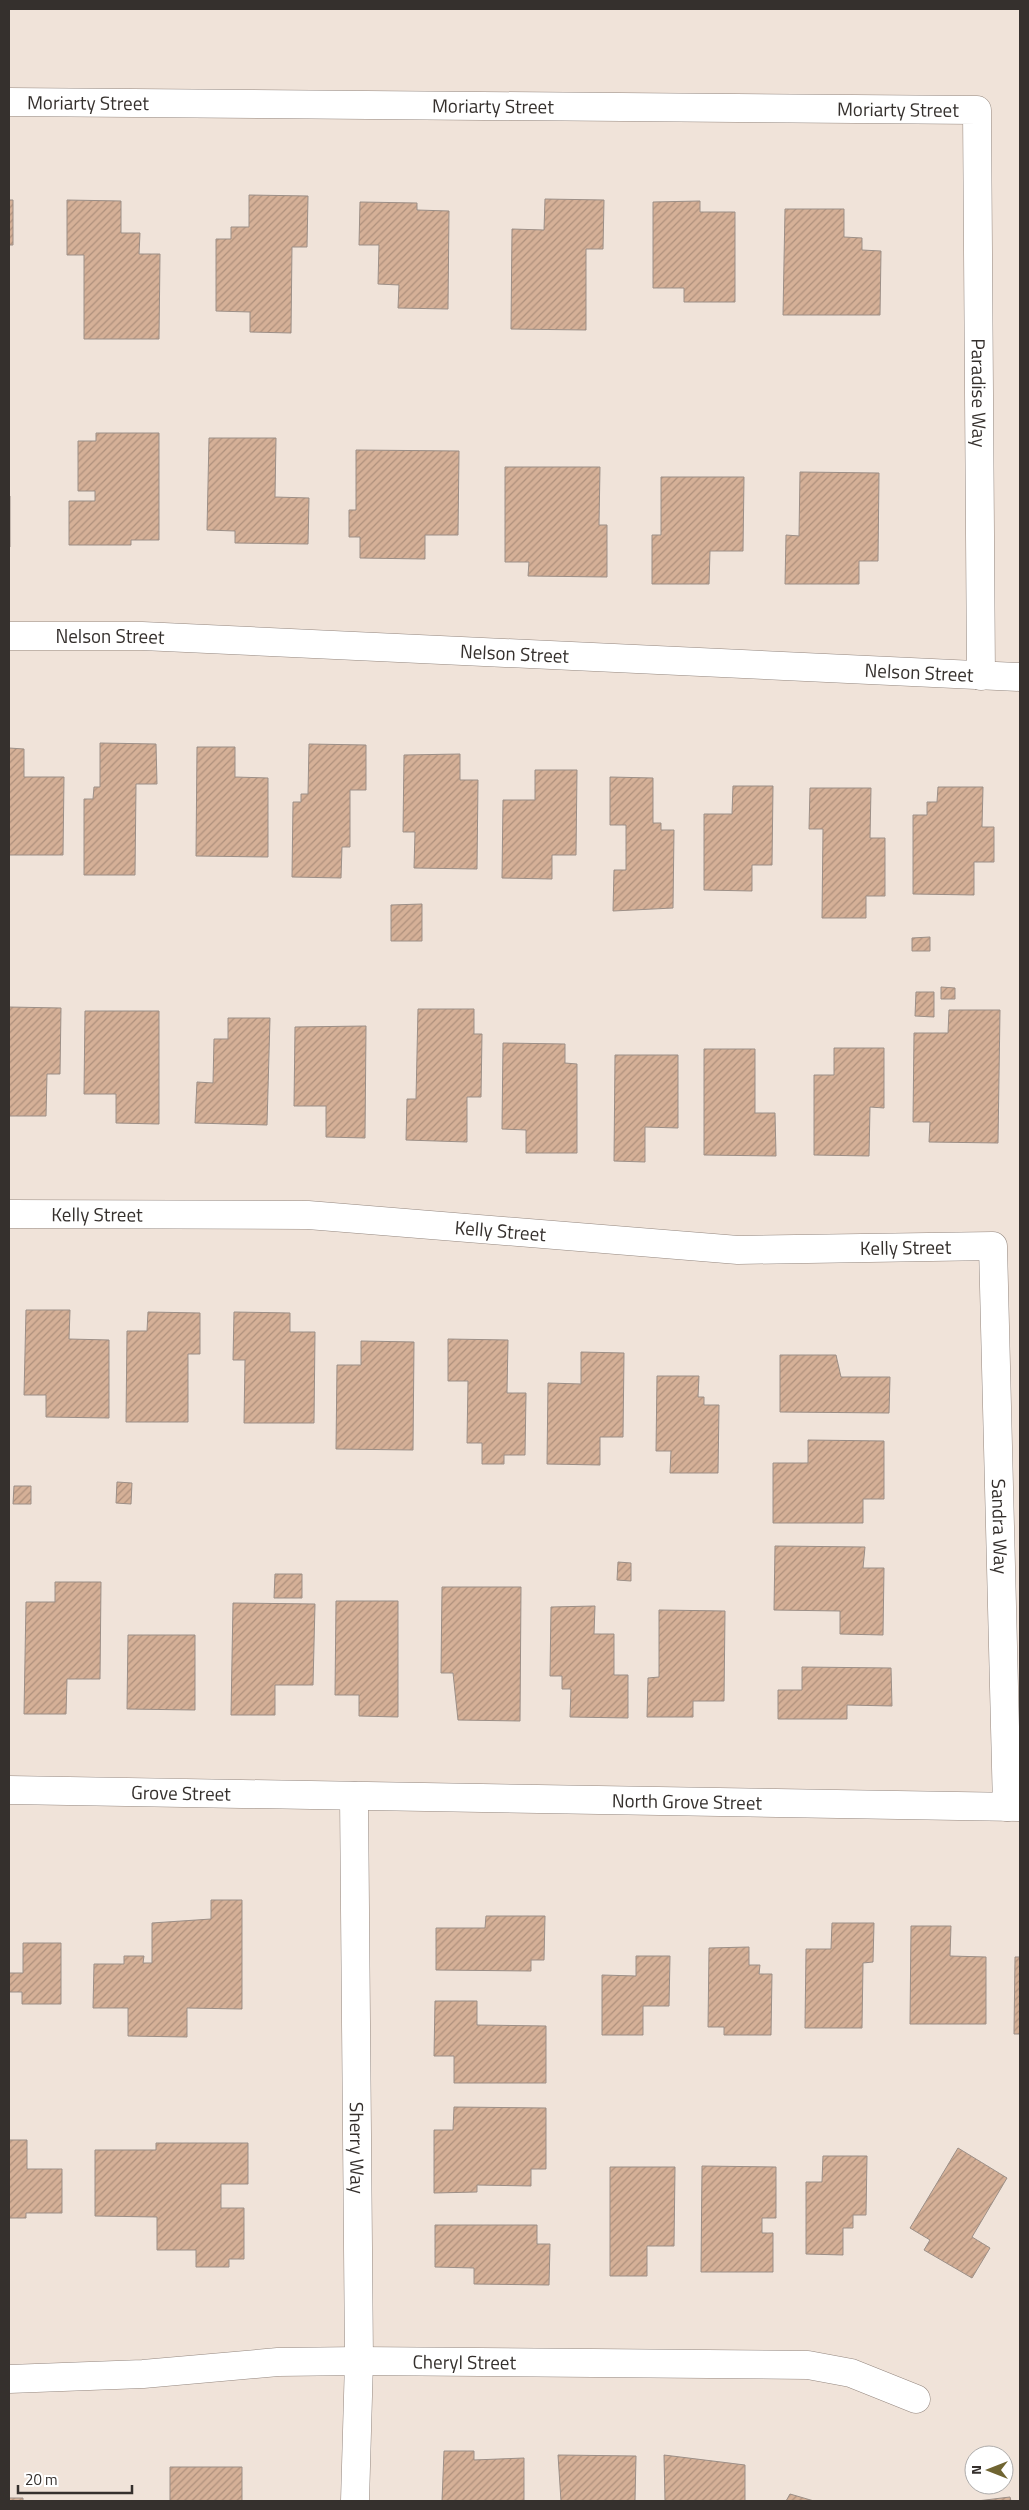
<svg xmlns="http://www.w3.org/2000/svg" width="1029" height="2510" font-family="'Titillium Web',sans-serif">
  <defs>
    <pattern id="building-hatch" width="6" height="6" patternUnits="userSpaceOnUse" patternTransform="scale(1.25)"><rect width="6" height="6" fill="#d5b097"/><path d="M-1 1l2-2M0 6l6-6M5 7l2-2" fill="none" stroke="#ae907c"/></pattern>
  </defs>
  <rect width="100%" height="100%" fill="#f0e3d9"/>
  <path fill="url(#building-hatch)" stroke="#9c8f87" d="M249,195L308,196L307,247H292L291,333L250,332V312L216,311V239H231V227H249Z
    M545,199L604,200L603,249H586V330L511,329L512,229L544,230Z
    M9,200H13V245H9Z
    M67,200L121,201V233H140L139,254H160L159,339H84V255H67Z
    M700,201V212H735V302H684V288H653V202Z
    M360,202L417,203V210L449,211L448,309L398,308L399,285L378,284L379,245H359Z
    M785,209H844V237L862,238V250L881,251L880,315H783Z
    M96,433H159V540H131V545H69V501H95V491H78V441H96Z
    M209,438H276L275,497L309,498L308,544L235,543V531L207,530Z
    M356,450L459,451L458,535H425V559L360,558V537H349V510H356Z
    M505,467H600L599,525H607V577L528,576L529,562H505Z
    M800,472L879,473L878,561H859V584H785L786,535L799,536Z
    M661,477H744L743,551H710L709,584H652V535H661Z
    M9,496H10V547H9Z
    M100,743L156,744L157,784H136L135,875H84V799H93L94,787H100Z
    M309,744L366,745V790H350V847H342L341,878L292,877L293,802H301V794H308Z
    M197,747H235V777L268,778V857L196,856Z
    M9,748L24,749V777H64L63,855H9Z
    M460,754V780H478L477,869L414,868L415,832H403L404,755Z
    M535,770H577L576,855H552V879L502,878L503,800H535Z
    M610,777L653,778V823H661V830H674L673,908L613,911L614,870H626V825H610Z
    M733,786H773L772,865H752V891L704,890V814H732Z
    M938,787H983L982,827H994V862H974V895L913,894V815H927V802H937Z
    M810,788H871L870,838H885V896H866V918H822L823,829H809Z
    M422,904V941H391V905Z
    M930,937V951H912V938Z
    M941,987L955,988V999H941Z
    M916,992H934V1017L915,1016Z
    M9,1007L61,1008L60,1074H47L46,1116H9Z
    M418,1009H474V1034H482L481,1097H467V1142L406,1140L407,1099H416Z
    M949,1010H1000L998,1143L929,1142L930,1122H913L914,1033H948Z
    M85,1011H159V1124L116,1123V1094H84Z
    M228,1018H270L267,1125L195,1123L197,1082L213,1083L214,1039H228Z
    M366,1026L365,1138L326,1137V1106H294L295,1027Z
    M503,1043L565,1044V1063L577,1064V1153H526V1130L502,1129Z
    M834,1048H884V1108L870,1107L869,1156L814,1155V1075H834Z
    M704,1049H755V1113H775L776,1156L704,1155Z
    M615,1055H678V1128L645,1127V1162L614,1161Z
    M26,1310H70L69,1339L109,1340V1418L46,1417V1395H24Z
    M148,1312L200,1313V1354H188V1422H126L127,1331H147Z
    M234,1312L290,1313V1332H315L314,1423H244L245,1360H233Z
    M448,1339L508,1340L507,1393H526L525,1455H504V1464H482V1443H467L468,1381H448Z
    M361,1341L414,1342L413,1450L336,1449L337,1365H361Z
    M581,1352L624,1353L623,1437H600V1465L547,1464L548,1383L581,1384Z
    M780,1355H836L841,1377H890L889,1413L780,1412Z
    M657,1376H699L698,1397H704V1405H719L718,1473H670L671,1451H656Z
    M808,1440L884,1441V1499H863V1523H773V1463H808Z
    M117,1482L132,1483L131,1504L116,1503Z
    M14,1486H31V1504H13Z
    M775,1546L865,1547L863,1568H884L883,1635L840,1634V1611L774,1610Z
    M618,1562L631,1563V1581L617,1580Z
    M275,1574H302V1598H274Z
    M55,1582H101L100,1679H67L66,1714H24L26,1602H55Z
    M442,1587H521L520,1721L458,1720L453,1673H441Z
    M336,1601H398V1717L359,1716V1695H335Z
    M233,1603L315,1604L313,1685H275V1715H231Z
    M595,1606L594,1634H614V1675H628V1718L570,1717L571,1689H562V1676H550L551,1607Z
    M659,1610L725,1611L724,1701H693V1717H647L648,1678L659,1677Z
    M128,1635H195V1710L127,1709Z
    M802,1667L891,1668L892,1706L847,1705V1719H778V1690H802Z
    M211,1900H242V2009L187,2008V2037L128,2036V2008H93L94,1964H124V1956H144L143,1963H152V1923L211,1919Z
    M486,1916H545L544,1960H531V1971L436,1970V1928H485Z
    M832,1923H874L873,1962L863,1963L862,2028H805L806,1949H831Z
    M911,1926H951L950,1956L986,1957V2024H910Z
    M23,1943H61V2004H22V1992H9V1973H23Z
    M749,1947V1965H760L759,1974H772L771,2035H724V2027H708L709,1948Z
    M636,1956H670L669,2006H643V2035H602V1975L636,1976Z
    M1015,1957H1020V2034H1014Z
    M435,2001H477V2025L546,2026V2083H454V2056H434Z
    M454,2107L546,2108V2169H531V2186L477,2185V2192L434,2193V2130H453Z
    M9,2140H27V2169H62V2213H26V2218H9Z
    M156,2143H248V2184H221V2208H244V2259H229V2267H196V2250H157V2217L95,2216V2150H156Z
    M958,2148L1007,2178L972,2237L990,2248L972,2278L924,2250L930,2240L910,2228Z
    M823,2156H867L866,2215H853V2228H843V2255L806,2254V2182H822Z
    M702,2166L776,2167V2218H762V2233H773V2272H701Z
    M610,2167H675L674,2246H647V2276H610Z
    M435,2225H537V2244H550L549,2285L474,2284V2268L435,2267Z
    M444,2451H474V2460L524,2458V2501H442Z
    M558,2455L636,2456L635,2501H561Z
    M664,2455L745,2465V2501H665Z
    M170,2467H242V2501H170Z
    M9,2489V2498H23V2501H9Z
    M790,2494L814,2501H786Z
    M1010,2497L1011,2501H977Z"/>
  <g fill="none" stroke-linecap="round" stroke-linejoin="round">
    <g stroke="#94877f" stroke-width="29">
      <g id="minor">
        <path id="s1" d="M9,102L977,110L981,676"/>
        <path id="s2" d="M9,636H142L1020,677"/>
        <path id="s3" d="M9,1214L308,1215L738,1250L993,1246L1007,1807"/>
        <path id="s4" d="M9,1790L1020,1807"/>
        <path id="s5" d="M354,1796L359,2361L355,2501"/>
        <path id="s6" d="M9,2379L143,2374L278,2362L359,2361L808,2365L851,2373L916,2399"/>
      </g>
    </g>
    <use href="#minor" stroke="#fff" stroke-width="28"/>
  </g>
  <g text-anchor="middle" stroke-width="4" stroke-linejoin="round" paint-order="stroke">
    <g font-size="19" fill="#35302d" stroke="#fff">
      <text dy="7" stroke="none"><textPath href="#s1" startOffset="79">Moriarty Street</textPath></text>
      <text dy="7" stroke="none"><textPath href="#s1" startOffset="484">Moriarty Street</textPath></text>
      <text dy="7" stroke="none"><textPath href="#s1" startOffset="889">Moriarty Street</textPath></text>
      <text dy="7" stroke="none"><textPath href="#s1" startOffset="1251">Paradise Way</textPath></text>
      <text dy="7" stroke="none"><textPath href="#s2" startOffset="101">Nelson Street</textPath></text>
      <text dy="7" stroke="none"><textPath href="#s2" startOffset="506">Nelson Street</textPath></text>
      <text dy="7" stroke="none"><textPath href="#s2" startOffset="911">Nelson Street</textPath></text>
      <text dy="7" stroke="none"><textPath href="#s3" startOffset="88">Kelly Street</textPath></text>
      <text dy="7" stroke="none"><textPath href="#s3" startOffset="492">Kelly Street</textPath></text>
      <text dy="7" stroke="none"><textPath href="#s3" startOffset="898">Kelly Street</textPath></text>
      <text dy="7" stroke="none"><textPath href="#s3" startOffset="1266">Sandra Way</textPath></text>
      <text dy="7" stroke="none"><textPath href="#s4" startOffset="172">Grove Street</textPath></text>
      <text dy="7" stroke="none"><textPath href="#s4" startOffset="678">North Grove Street</textPath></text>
      <text dy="7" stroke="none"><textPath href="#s5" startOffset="352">Sherry Way</textPath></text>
      <text dy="7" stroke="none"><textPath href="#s6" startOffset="456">Cheryl Street</textPath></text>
    </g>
  </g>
  <rect width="1029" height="2510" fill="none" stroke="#35302d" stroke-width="20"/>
  <g transform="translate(989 2470) rotate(270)"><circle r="24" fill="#ffffff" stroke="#aeacab"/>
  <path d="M0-4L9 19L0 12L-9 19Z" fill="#706532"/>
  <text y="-8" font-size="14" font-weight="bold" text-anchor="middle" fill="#35302d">N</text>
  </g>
  <path d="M18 2485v8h114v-8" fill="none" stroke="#35302d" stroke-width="2.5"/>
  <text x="25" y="2485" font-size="15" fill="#35302d" stroke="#ffffff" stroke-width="4" paint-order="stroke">20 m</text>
</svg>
